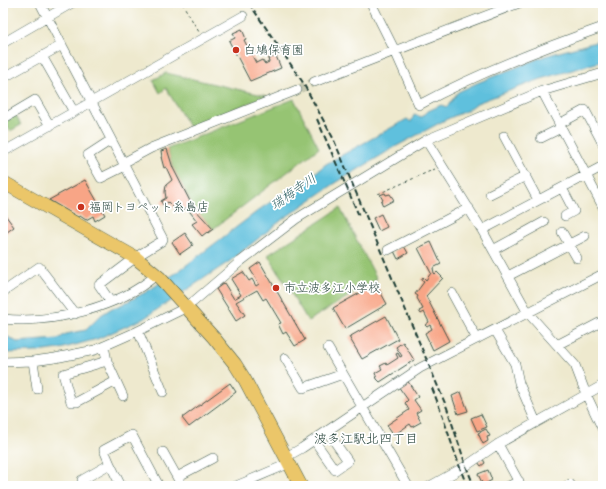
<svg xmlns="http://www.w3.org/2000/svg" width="606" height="489" font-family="'Gochi Hand','Klee One',sans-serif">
  <rect width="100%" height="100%" fill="#fff"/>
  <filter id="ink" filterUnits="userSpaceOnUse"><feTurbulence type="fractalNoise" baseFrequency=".025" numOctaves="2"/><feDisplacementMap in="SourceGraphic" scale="8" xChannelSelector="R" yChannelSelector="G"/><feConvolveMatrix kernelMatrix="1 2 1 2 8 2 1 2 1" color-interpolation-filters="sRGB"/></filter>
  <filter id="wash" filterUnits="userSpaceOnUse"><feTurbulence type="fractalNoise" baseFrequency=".012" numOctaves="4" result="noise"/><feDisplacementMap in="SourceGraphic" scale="16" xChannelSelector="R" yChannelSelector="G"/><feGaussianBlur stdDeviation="0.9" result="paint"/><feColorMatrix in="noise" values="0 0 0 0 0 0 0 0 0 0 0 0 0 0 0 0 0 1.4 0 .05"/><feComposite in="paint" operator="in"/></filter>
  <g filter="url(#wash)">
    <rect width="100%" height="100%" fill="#eee9ce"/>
    <path fill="#96c473" stroke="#5a8054" d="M166,73L267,96L189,127L166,88L160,93L153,80Z
      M294,99L319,148L213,229L193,207L173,168L167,149Z
      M15,114L21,125L10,131L4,120Z
      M340,208L377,279L308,321L268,255Z"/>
    <path fill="#5fc0dd" stroke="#3f7e88" d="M603,40V61L541,79L477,103L468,110L445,120L395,147L334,184L283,219L230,261L143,319L97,339L60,349L36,352L3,353V334L17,342L58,339L66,334L86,330L101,315L112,308L119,306L146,292L176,273L263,207L310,177L326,164L407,119L411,122L414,115L422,117L428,111L441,105L447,107L458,92L477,83L545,56Z"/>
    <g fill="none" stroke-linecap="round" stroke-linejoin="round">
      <path stroke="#5fc0dd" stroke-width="2" d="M265,8L272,3"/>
    </g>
    <g id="blocks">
      <path fill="#f8a586" d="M242,29L246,39L244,40L256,63L262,60L265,64L269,62L268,59L276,56L281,68L250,81L229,41L235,38L233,33Z
        M167,149L173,168L193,207L213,229L208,233L207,232L202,236L192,224L197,221L187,208L176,212L173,207L168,202L163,205L161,201L166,198L165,192L166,185L172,180L166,167L164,168L161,157H162L161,151Z
        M85,180L105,215L95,221L93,216L86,220L80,216L78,217L49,200Z
        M385,193L386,195L390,194L394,200L383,206L381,201L383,200L380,195Z
        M3,212L14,227L3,235Z
        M381,214L387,227L379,231L373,218Z
        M185,233L193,245L180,254L172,242Z
        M431,242L441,264L433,268L434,273L435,274L437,272L443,278L426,296L449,341L433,350L425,333L432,329L430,325L427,327L425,325L429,322L424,312L421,314L419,311L423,309L417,298L418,296L415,294L424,282L421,280L423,277L426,280L431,273L418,248Z
        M404,246L408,253L398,259L394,251Z
        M260,262L305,340L295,346L286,332L283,334L278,324L281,323L266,298L263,300L257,290L236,302L245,315L236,321L216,289L224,283L234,299L241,295L231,279L243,272L249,281L252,279L256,286L259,284L250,269Z
        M376,284L387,304L345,329L333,308Z
        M386,316L398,339L362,359L349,337Z
        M403,342L414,360L380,382L377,379L375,373L382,369L380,366L386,363L387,365L398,358L396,354L398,353L400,357L402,356L396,347Z
        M407,380L418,397L414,400L421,410L416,413L421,422L412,427L410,424L394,435L387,425L409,410L405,403L408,400L398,386Z
        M230,383L236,392L189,427L182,418Z
        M461,392L468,411L458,414L452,396Z
        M481,414L487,427L477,431L471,418Z
        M486,429L490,436L487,437L488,441L483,444L478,433Z
        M483,459L485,463L481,466L478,462Z
        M488,470L492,480L483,485L478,474Z"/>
    </g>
  </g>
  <g filter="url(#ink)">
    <use href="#blocks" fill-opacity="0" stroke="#3e574b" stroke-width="1"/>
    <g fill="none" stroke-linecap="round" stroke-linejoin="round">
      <path stroke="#c5c7af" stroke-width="9" stroke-dasharray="9 4.5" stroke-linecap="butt" d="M297,90L314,82"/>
      <g stroke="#3e574b" stroke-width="10">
        <path id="minor" d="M40,3L163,239L162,241L139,255L99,285L110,301
          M371,3L395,51L419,105C478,73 540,49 603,27
          M3,43L72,3
          M42,56L74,112
          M3,78L62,45
          M314,82L519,3
          M542,91L603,207
          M3,119L35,100L50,126
          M559,124L585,110L603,144
          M504,136L538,200
          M541,138L561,128
          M111,140L88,155L101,178L125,166
          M426,140L482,230L528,313L575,365L586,394L603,430
          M3,152L243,16
          M123,163L151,148L297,90
          M562,188L574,211L565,216
          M490,194L526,176
          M482,230L603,166
          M562,232L577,258
          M388,250L469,208
          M493,250L544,222
          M508,276L585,236
          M3,292L39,267L75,314
          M452,293L477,339
          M3,319C51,324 119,308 156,275
          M495,330L515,364L519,383L536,422
          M138,331L163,392
          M557,345L603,321
          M104,346L107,361L123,396
          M328,348L408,486
          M285,358L303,388L343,374
          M33,361L37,389
          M107,361L63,374L71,402H77L116,381
          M3,362L33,361L55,358L95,350L138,331L179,311L193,302L241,261L296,219L426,140L542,91L603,73
          M314,440L335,470L348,461L327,431
          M498,444L521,486
          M163,452L182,486
          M286,457L302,448L420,368L603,274
          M110,464L104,450L132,435L159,486
          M177,477L213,458
          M86,486L82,480L110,464L121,486
          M236,486L290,463
          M430,486L466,466L498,444L603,385
          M509,486L519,481
          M567,486L570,484"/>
      </g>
      <g stroke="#3e574b" stroke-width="14">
        <path id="highway" d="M3,182L136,258L160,278L214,338L235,364L245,380L301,486"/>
      </g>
      <path stroke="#3e574b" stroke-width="1" stroke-dasharray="3 3" stroke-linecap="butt" d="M182,3L199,32
        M378,194L435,169"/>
      <use href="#minor" stroke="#fff" stroke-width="9"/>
      <use href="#highway" stroke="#ebc669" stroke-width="13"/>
      <path stroke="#1f3d34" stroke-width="2" stroke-dasharray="6 3" stroke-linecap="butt" d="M249,3L302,81L333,138L447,408L466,466L474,486
        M317,119L360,218
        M432,388C445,420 454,454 467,486"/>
    </g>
  </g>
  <g fill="#c8321e" stroke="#fff" stroke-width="1.5">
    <circle cx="236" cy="50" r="4"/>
    <circle cx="81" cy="207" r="4"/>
    <circle cx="276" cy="288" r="4"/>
  </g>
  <g text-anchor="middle" stroke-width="3.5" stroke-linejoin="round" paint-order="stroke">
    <g font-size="12" fill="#1f3d34" stroke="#fff" text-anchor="start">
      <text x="244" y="54">白鳩保育園</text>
      <text x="89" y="211">福岡トヨペット糸島店</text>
      <text x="284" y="292">市立波多江小学校</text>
    </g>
    <g font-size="13" font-style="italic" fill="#326467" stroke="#fff">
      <text transform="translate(293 191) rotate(-35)" y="5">瑞梅寺川</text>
    </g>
    <g font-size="13" fill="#1f3d34" stroke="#fff">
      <text x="366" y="443">波多江駅北四丁目</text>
    </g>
  </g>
  <rect width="606" height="489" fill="none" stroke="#fff" stroke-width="16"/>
</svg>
